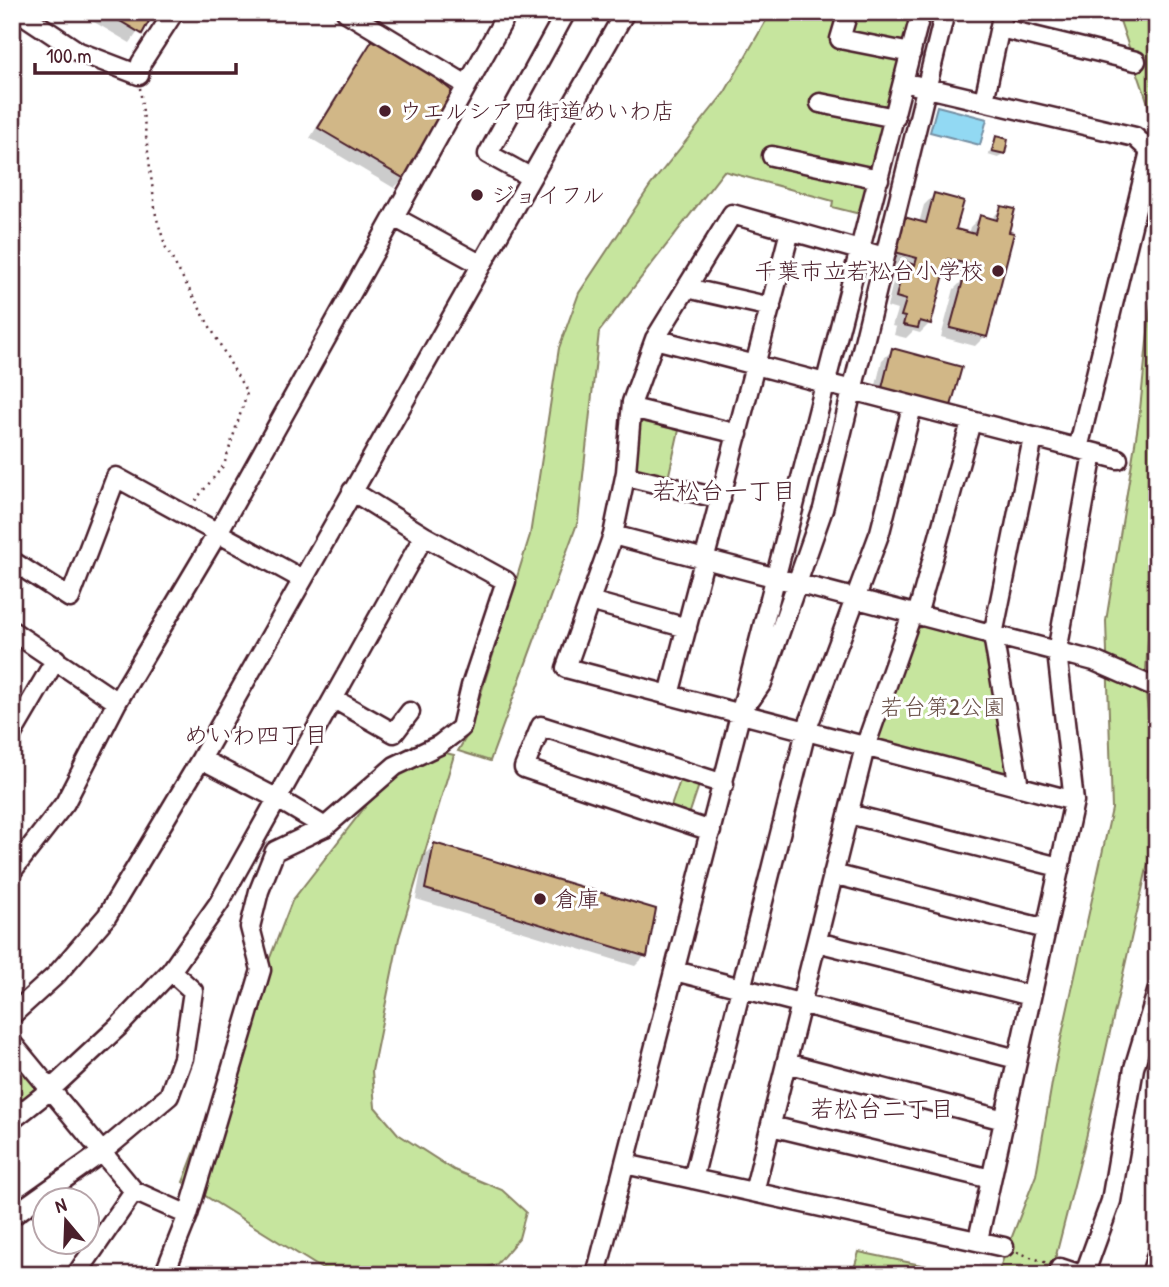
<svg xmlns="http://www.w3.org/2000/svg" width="1169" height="1287" font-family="'Patrick Hand','Klee One',sans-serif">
  <rect width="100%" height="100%" fill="#fff"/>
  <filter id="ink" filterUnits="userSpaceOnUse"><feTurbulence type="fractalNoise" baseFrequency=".0143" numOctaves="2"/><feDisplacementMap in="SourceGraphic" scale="14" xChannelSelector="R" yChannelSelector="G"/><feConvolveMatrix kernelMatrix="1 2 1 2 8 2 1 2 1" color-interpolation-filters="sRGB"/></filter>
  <g filter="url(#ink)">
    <path fill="#c6e59e" stroke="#888264" stroke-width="2" d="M771,12H913L860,214L832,207L833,201L724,171L599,332L578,521L490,761L458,751L469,732L530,535L559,348L579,293L650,186L725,92Z
      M1117,12H1157V145L1156,127Z
      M1157,246V546L1153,560L1145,687L1151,736L1147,688H1157V824L1086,1138L1051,1275H997L1036,1175L1055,1066L1112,809L1106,621L1139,419Z
      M642,419L679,430L667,483L635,475L636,422Z
      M923,626L984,643L987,647L1010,775L1004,781L873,739L912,631Z
      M413,745L454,755L399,938L372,1071L375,1107L398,1134L454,1170L502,1190L526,1212L519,1238L497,1264L466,1275H332L183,1182L292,901Z
      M681,778L699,785L687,821L668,815Z
      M12,1057L36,1087L35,1097L12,1113Z
      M859,1252L969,1275H852Z"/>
    <path fill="#92d9f3" stroke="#758fa3" stroke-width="2" d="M937,106L987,119L980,145L930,132Z"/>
    <path fill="#0003" d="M77,12H152L130,43Z
      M374,41L404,178L394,188L310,138L364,51Z
      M996,138L1003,153L998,158L988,155Z
      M934,195L954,231L968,234L970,227L980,217L991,220L1002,207L985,336L975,346L941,337L954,289L967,276L944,270L930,323L920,333L913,331L906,338L894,335L896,327L892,326L897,310L887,307L895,274L903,267L886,262L895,229L905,219L919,223L924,205Z
      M893,350L950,406L940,416L873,398L882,360Z
      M434,845L645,956L635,966L416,899L424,855Z"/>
    <path fill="#d1b787" stroke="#4a1f2b" stroke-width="2" d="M105,12H154L142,34Z
      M373,39L417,63L452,91L405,179L318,128Z
      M996,136L1008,139L1005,154L992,151Z
      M934,193L964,201L956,229L975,234L980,215L997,220L1001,206L1015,209L1009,232L1014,233L987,337L950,328L964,277L975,280L979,267L948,259L931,324L920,321L918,328L903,325L905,317L901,316L906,300L896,297L905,262L915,265L917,258L895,252L904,217L926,223Z
      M892,348L962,367L951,406L882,388Z
      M434,843L656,909L647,957L425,889Z"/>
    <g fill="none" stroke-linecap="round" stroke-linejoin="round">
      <g stroke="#4a1f2b" stroke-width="23">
        <path id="minor" d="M19,12L79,52L139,75L141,63L174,12
          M346,12L465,84
          M848,12L840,39L911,53
          M1000,28L1136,61
          M915,85L1135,137L1150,151L1078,449
          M984,101L1003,12
          M820,103L895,118
          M772,156L879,179
          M530,177L488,154L566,12
          M394,217L480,264
          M884,257L732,214L655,339L632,402L626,472L613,535L566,668L1074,801
          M687,288L771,307
          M655,339L1118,459
          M632,408L738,434
          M626,476L721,499
          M613,535L1094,661L1149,685H1157
          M12,561L70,598L116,477L302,579
          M590,601L687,628
          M917,615L971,422
          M12,631L117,702
          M669,695L790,231
          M334,699L394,733L410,712
          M751,699L762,683L823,509L945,12
          M12,734L56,659
          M201,759L278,799L325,827
          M1019,787L993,635L1033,438
          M849,814L1059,867
          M711,831L524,768L541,726L724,784
          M12,871L65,803L117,702L217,534L508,12
          M833,874L1046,929
          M817,942L1031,996
          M675,971L1017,1059
          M12,1015L56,975L107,916L201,759L625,12
          M12,1043L134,1191L188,1215
          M786,1063L1004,1120
          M12,1120L50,1090L118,1027L171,971L219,903L424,536
          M771,1126L991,1179
          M625,1164L1004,1247
          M693,1179L806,731L880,532L912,407
          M754,1192L865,747L912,614
          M12,1216L101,1153L169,1096L183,1058L193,991L171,971
          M978,1240L1074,801L1057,652L1093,453
          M1060,1268L1081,1275
          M76,1275L134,1191
          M164,1275L188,1215L261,970L250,927L259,891L275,851L325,827L395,766L439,745L461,728L471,686L506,581L424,536L352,491
          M596,1275L921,12
          M1084,1275L1111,1201L1134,1068L1157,992
          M1151,1275L1157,1254"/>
      </g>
      <path stroke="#4a1f2b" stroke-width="2.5" stroke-dasharray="2 5" stroke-linecap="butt" d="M140,88L156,216L166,248L247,393L224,465L194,502
        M1017,1252L1047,1263"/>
      <use href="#minor" stroke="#fff" stroke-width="18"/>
    </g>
  </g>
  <g fill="#4a1f2b" stroke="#fff" stroke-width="2.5">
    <circle cx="385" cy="111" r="7"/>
    <circle cx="477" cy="195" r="7"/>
    <circle cx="998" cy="271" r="7"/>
    <circle cx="540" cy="899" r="7"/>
  </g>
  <g text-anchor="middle" stroke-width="6" stroke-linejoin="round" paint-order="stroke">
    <g font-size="23" fill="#4a1f2b" stroke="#fff" text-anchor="start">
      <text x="399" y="119">ウエルシア四街道めいわ店</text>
      <text x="491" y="203">ジョイフル</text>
      <text x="984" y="279" text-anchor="end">千葉市立若松台小学校</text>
      <text x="554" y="907">倉庫</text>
    </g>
    <g font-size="23" fill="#695048" stroke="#fff">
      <text x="943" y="715">若台第2公園</text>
    </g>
    <g font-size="24" fill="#4a1f2b" stroke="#fff">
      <text x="724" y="499">若松台一丁目</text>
      <text x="256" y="743">めいわ四丁目</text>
      <text x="882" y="1117">若松台二丁目</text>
    </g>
  </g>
  <rect width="1169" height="1287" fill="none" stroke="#fff" stroke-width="42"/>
  <rect x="21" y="21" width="1127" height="1245" fill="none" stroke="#4a1f2b" stroke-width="2.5" filter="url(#ink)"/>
  <g transform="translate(66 1221) rotate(341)"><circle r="33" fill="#ffffff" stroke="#b7a5aa" stroke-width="2"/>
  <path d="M0-5L12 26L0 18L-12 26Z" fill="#4a1f2b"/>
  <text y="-10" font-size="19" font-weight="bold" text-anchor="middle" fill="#4a1f2b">N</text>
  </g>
  <path d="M35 63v10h201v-10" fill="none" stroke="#4a1f2b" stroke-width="3.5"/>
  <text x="46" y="63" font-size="21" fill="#4a1f2b" stroke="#ffffff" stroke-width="5" paint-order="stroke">100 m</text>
</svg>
